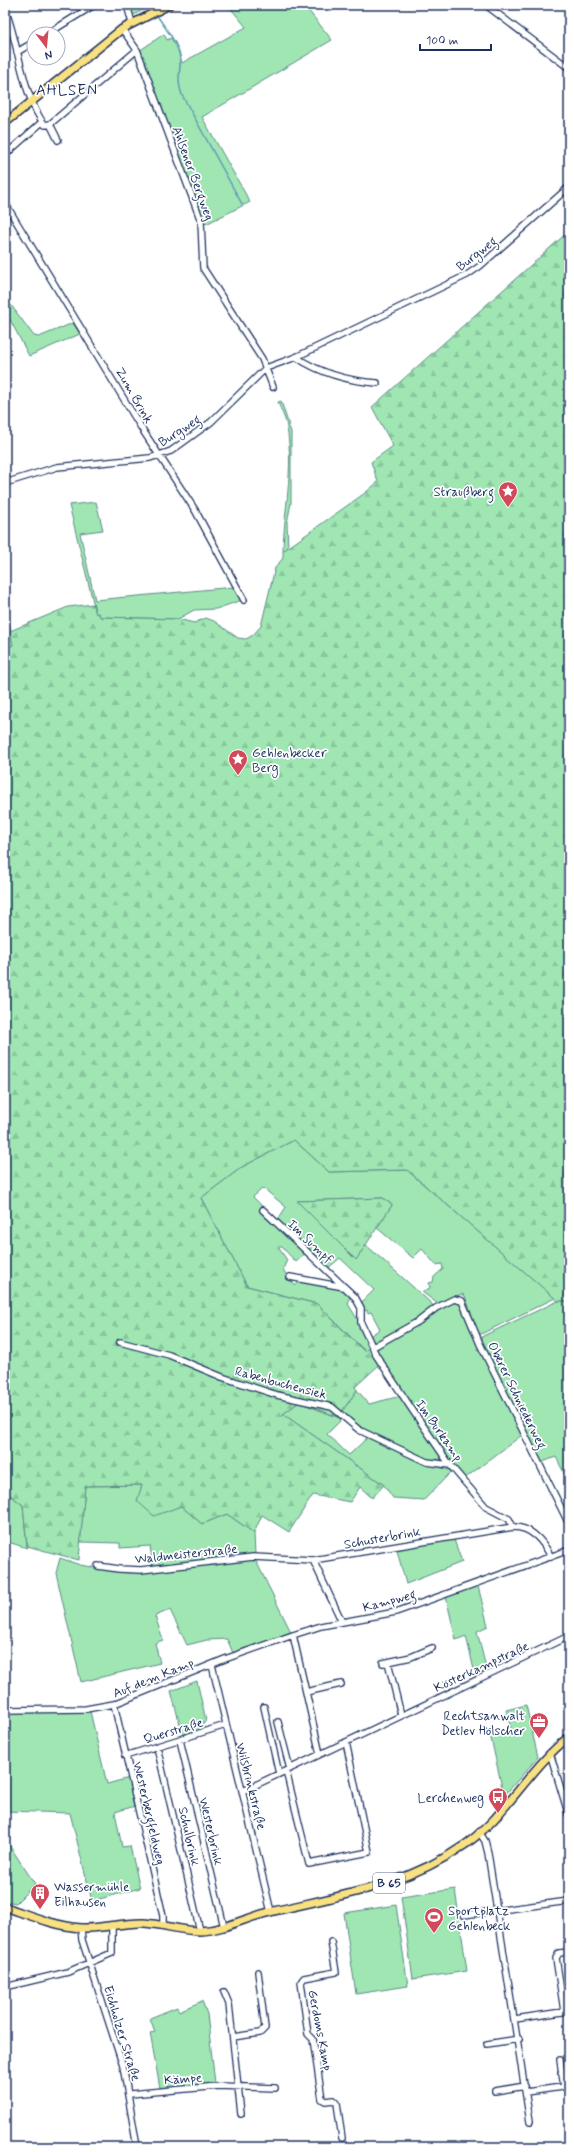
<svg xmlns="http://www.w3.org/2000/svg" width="574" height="2152" font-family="Mynerve,sans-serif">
  <defs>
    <pattern id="forest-firs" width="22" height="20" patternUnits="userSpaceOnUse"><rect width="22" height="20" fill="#9fe6b3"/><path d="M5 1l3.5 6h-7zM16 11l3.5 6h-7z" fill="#88c69c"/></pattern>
  </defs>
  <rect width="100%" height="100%" fill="#fff"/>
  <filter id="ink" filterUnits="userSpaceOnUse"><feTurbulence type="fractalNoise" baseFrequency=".025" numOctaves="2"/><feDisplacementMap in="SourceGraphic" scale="8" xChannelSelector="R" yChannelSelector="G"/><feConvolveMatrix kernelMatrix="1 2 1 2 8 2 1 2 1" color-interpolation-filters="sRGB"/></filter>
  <g filter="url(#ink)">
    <path fill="#9fe6b3" stroke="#5d8a88" d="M129,5H152L132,16Z
      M228,5H304L332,40L202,117L250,202L206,224L203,220L139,51L164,34L167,40L171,38L179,51L182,63L246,27Z
      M5,297L34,336L39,337L73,323L80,334L29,356L5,310Z
      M281,401L291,432V503L287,523L288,548L283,551C284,511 294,469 287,428C286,419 281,411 278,402Z
      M96,502L103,530L80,533L95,600L234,587L242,600L216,609L194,610L178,619L100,617L96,614L69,505Z
      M5,597L13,645L5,649V627L9,625Z
      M294,1140L329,1172L407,1170L555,1298L479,1335L465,1296L462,1294L438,1304L422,1292L430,1288L429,1283L433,1282L434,1277L443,1269L442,1264L436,1265L422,1249L413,1258L377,1228L392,1205L383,1198L298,1201L356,1259L366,1245L432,1304L433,1309L375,1344L370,1336L380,1329L371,1312L368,1313L367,1310L365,1311L361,1303L374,1290L340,1258L327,1269L277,1221L286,1207L263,1188L253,1197L261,1205V1209L307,1252L296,1262L282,1247H278L287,1260L283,1269L288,1278L296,1285L301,1280L343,1289L351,1294L348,1304L358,1320L371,1347L365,1351L317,1304L247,1286L201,1198L242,1167Z
      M458,1301L462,1304L522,1435L464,1479L445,1456L377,1355L376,1349L452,1302Z
      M558,1301H569V1483L556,1457L540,1463L481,1342L483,1336Z
      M357,1390L369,1404L401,1396L444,1459L427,1460L359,1428L341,1413Z
      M299,1402L342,1419L327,1434L349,1455L368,1437L426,1463L452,1471L424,1500L393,1498L384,1485L283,1414Z
      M142,1485L181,1506L202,1524L227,1514L254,1533L255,1555L153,1567L150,1546L120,1548V1543L80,1542L85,1486Z
      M5,1494L10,1495L23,1505L27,1548L5,1541Z
      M453,1537L462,1562L406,1584L396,1547Z
      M60,1558L80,1565L130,1573L255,1559L291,1632L233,1653L227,1639L207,1640L187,1645L170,1610L155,1616L163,1640L155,1643L160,1663L81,1682L56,1573Z
      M478,1586L488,1626L477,1631L487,1672L476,1678L466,1636L456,1640L446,1597Z
      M197,1681L206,1721L202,1723L205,1730L183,1736L171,1691Z
      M526,1705L538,1757L504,1796L490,1734L511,1729L506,1710Z
      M90,1711L107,1784L129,1778L135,1806L115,1812L122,1847L130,1846L140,1888L92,1901L70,1813L5,1811V1712Z
      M5,1839L35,1884L16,1903L5,1901Z
      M455,1889L467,1971L413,1979L401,1897Z
      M396,1905L408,1986L356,1994L344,1913Z
      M202,2001L207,2014L215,2083L160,2088L150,2033L155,2032L150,2018L177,2007L179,2011Z"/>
    <path fill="url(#forest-firs)" stroke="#5d8a88" d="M569,231V1301H558L407,1170L329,1172L294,1140L242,1167L201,1198L247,1286L317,1304L364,1351L371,1347L379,1365L355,1387L357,1390L338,1417L299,1402L283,1414L384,1485L372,1498L360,1487L350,1502L313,1495L289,1532L262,1515L254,1533L227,1514L202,1524L181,1506L154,1516L137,1501L142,1485L85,1486L79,1560L27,1546L23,1505L10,1495L5,1494V649L13,645L10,631L68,607L93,604L96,614L99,613L100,617L178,619L194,623L206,618L214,621L238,638L246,639L253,635L261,626L275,568L283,558V551L365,493L378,482L371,462L393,446L372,407Z
      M383,1198L392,1205L356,1260L297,1201Z"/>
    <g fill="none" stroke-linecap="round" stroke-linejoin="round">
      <path stroke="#6198b5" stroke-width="1.5" d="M158,17C166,29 178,43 180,58C181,74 176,78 182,95L242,204"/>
      <g stroke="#1b2f5e" stroke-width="8">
        <path id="minor" d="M127,5L132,23
          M486,5L569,68
          M5,9C18,41 23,99 45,125L50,124L137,50
          M122,29L137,50L201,221L203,268L262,359L273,387
          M47,34L94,5
          M17,52L34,42
          M50,124L58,140
          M5,155L42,122
          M5,203L142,429L195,510L244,600
          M296,357C320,373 349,381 377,383
          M5,483L57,467L150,458L171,451L211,422L266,368L296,357L467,275L480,266L569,187
          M263,1210L355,1297L361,1308V1323L376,1355L411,1408L450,1465L486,1507L509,1519L513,1527
          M290,1277L344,1287
          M120,1342L169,1355L222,1377L277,1395L332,1407L359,1430L427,1462L450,1465
          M373,1347L419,1321L436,1308L454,1299L462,1301L480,1344L569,1524
          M313,1560L342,1622
          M98,1566L119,1569L141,1570L253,1557L313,1560L513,1527C532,1527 543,1541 551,1557
          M293,1635L320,1754
          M388,1662L411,1657L432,1648
          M383,1663L388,1662L401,1715
          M212,1665L271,1912
          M306,1692L341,1684
          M114,1704L163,1916V1926
          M264,1707L279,1774
          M5,1710L86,1709L114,1704L225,1659L293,1635L321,1626L396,1612L569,1550
          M278,1722L290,1769
          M180,1740L224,1927
          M157,1747L200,1931
          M550,1753L569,1816
          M125,1756L226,1725
          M286,1771L309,1864L369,1852L346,1742
          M243,1791L569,1636
          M479,1832L485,1841L488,1853L530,2122
          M464,1915L569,1901
          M81,1928L82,1940L123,2066L137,2147
          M331,1942L336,1972L304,1978L301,1982L308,2034L313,2039L322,2099L325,2101L334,2100L337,2103L342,2138
          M5,1987L68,1972L112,1953V1925
          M224,1992L229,2004L241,2114
          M564,2011L556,1958L559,1953L569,1952
          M515,2019L569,2011
          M233,2037L260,2033L265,2028L258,1972
          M487,2044L519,2039
          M560,2060L564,2087
          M495,2091L525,2086
          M526,2092L569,2086
          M130,2094L219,2086L275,2088"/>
      </g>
      <g stroke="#1b2f5e" stroke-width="10">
        <path id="major" d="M5,123L122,29L169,5
          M5,1907C29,1915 55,1926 81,1928C102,1929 123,1922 144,1923C163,1924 181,1931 200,1931C225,1930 247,1917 270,1912C341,1895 405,1887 466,1844C507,1815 529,1768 569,1737"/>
      </g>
      <use href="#minor" stroke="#fff" stroke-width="5.5"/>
      <use href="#major" stroke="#f9e181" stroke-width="7"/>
    </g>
  </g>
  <defs>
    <g id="sight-pin" transform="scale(1)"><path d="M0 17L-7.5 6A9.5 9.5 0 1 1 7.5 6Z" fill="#d1495b" stroke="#fff"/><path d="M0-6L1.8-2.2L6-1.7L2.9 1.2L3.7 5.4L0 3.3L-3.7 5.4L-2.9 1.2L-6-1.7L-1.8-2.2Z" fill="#fff"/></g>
    <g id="office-pin" transform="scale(1)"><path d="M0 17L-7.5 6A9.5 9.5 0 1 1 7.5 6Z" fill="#d1495b" stroke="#fff"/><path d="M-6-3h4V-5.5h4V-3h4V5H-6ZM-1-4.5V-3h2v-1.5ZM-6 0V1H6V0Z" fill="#fff"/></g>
    <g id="bus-pin" transform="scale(1)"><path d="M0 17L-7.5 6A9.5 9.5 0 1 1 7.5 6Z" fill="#d1495b" stroke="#fff"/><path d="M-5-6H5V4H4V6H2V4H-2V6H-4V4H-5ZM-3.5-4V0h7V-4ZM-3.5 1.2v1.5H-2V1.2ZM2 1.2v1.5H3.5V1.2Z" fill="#fff"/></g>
    <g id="building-pin" transform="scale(1)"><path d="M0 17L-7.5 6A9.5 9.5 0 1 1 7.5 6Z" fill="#d1495b" stroke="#fff"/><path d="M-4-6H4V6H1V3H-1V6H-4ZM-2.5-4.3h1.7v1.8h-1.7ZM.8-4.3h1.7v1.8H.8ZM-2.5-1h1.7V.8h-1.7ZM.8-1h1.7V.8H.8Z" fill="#fff"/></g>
    <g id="stadium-pin" transform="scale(1)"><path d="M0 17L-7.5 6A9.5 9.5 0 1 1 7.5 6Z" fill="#d1495b" stroke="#fff"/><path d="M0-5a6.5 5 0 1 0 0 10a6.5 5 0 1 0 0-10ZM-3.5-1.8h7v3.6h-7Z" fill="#fff"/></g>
  </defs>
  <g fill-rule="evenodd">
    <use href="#sight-pin" x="508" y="491"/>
    <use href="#sight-pin" x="238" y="759"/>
    <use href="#office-pin" x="539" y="1722"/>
    <use href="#bus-pin" x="498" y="1797"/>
    <use href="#building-pin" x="40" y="1893"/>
    <use href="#stadium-pin" x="434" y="1917"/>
  </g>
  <g text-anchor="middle" stroke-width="3.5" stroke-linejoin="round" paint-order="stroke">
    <rect fill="#fff" stroke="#5f6d8e" stroke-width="1" x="373" y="1873" width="32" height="20" rx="3"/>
    <g font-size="12" font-weight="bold" fill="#1b2f5e">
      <text x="389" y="1887">B 65</text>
    </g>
    <g font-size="13" fill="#1b2f5e" stroke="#fff">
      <text transform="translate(194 173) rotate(70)" y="5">Ahlsener Bergweg</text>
      <text transform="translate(476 253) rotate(-38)" y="5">Burgweg</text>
      <text transform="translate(135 395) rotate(60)" y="5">Zum Brink</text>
      <text transform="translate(179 430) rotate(-33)" y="5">Burgweg</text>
      <text transform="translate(311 1241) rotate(44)" y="5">Im Sumpf</text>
      <text transform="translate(281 1382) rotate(15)" y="5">Rabenbuchensiek</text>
      <text transform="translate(518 1395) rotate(64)" y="5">Oberer Schniederweg</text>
      <text transform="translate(440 1430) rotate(55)" y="5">Im Burkamp</text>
      <text transform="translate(382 1537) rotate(-10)" y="5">Schusterbrink</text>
      <text transform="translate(186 1553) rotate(-6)" y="5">Waldmeisterstraße</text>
      <text transform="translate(389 1600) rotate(-15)" y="5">Kampweg</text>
      <text transform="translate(481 1666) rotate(-25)" y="5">Kösterkampstraße</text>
      <text transform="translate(153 1677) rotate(-22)" y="5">Auf dem Kamp</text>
      <text transform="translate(173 1730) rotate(-17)" y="5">Querstraße</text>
      <text transform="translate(252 1786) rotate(76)" y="5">Wilsbrinkstraße</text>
      <text transform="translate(150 1813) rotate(77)" y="5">Westerbergfeldweg</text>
      <text transform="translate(212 1831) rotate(77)" y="5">Westerbrink</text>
      <text transform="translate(190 1836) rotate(77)" y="5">Schulbrink</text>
      <text transform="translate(321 2030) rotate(79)" y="5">Gerdoms Kamp</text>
      <text transform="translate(123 2033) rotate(73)" y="5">Eichholzer Straße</text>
      <text transform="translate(183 2078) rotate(-4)" y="5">Kämpe</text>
    </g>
    <g font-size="13" fill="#1b2f5e" stroke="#fff" text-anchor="end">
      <text x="494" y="496">Straußberg</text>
      <text x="252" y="757" text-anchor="start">Gehlenbecker<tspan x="252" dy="15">Berg</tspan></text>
      <text x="525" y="1720">Rechtsanwalt<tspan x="525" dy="15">Detlev Hölscher</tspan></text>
      <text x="484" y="1802">Lerchenweg</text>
      <text x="54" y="1891" text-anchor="start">Wassermühle<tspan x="54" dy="15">Eilhausen</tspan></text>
      <text x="448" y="1915" text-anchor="start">Sportplatz<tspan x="448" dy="15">Gehlenbeck</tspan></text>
    </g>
    <g font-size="15" letter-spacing="1" fill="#1b2f5e" stroke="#fff">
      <text x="67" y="95">AHLSEN</text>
    </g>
  </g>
  <rect width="574" height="2152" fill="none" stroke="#fff" stroke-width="20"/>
  <rect x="10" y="10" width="554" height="2132" fill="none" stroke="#1b2f5e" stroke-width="1.5" filter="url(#ink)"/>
  <g transform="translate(46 46) rotate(164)"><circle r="19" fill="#ffffff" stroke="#a4acbf"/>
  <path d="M0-3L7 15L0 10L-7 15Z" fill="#d1495b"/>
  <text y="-6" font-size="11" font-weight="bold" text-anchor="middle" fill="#1b2f5e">N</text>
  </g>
  <path d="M420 44v6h71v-6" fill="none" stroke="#1b2f5e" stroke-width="2"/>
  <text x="426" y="44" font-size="12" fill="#1b2f5e" stroke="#ffffff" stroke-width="3" paint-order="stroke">100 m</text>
</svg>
